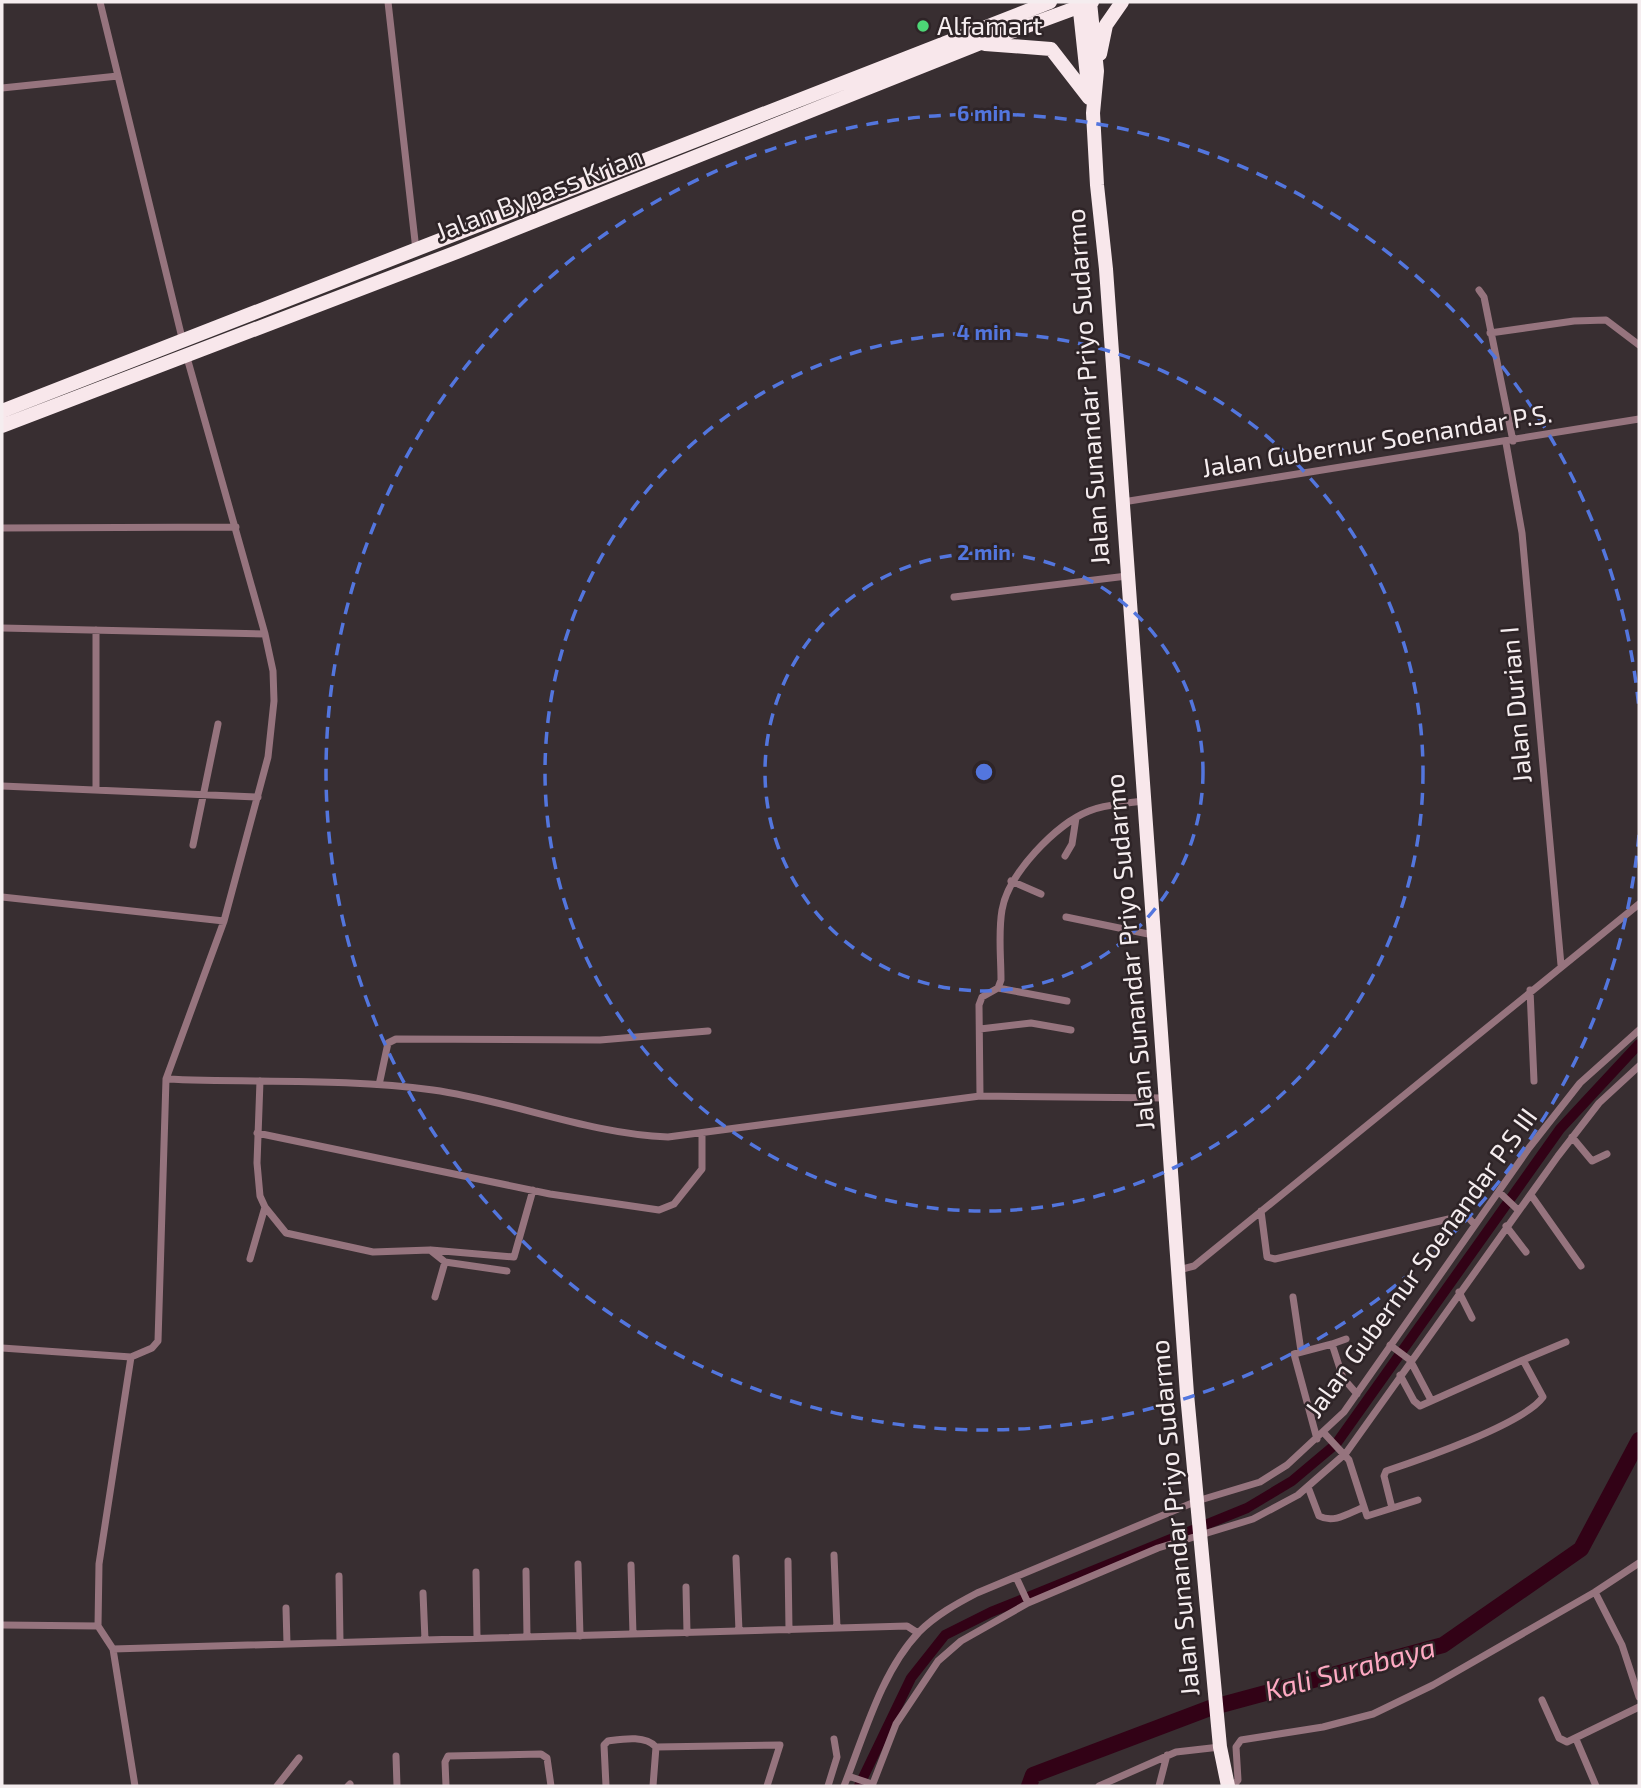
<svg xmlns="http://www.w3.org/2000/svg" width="1641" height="1788" font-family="'Exo 2',sans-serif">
  <rect width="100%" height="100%" fill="#382e31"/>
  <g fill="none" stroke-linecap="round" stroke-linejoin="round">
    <path stroke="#320216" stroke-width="10" d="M859,1786L911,1678L945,1635L991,1612L1247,1508L1292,1481L1336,1444L1560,1129L1639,1044"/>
    <path stroke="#320216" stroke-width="16" d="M1029,1786L1033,1775L1210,1708L1443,1645L1581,1549L1639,1440"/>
    <path stroke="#96747e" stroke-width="7" d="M100,2L183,342
      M388,2L416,250
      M2,88L118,76
      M1479,290L1484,297L1513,441
      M1490,333L1574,321L1606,320L1639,345
      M1506,443L1522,533L1561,965
      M1123,502L1639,419
      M2,528L236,527
      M954,597L1127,576
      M2,628L265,634
      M96,630V789
      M2,786L258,797
      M193,845L218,724
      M1065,856L1072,844L1076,818
      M1011,881L1041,894
      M2,897L224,921
      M1066,917L1153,935
      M998,988L1067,1001
      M1530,990L1534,1081
      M980,1029L1031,1023L1071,1030
      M166,1079C254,1083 345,1078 433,1090C512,1101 588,1134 668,1137L980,1096L1166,1098
      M260,1081L257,1163L260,1196L265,1207L286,1233L373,1252L430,1250L445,1262L507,1271
      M379,1085L388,1043L396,1039L600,1040L708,1031
      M980,1096L979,1005L982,997L998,988L1001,980C1001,957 998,933 1002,910C1008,874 1056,824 1089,811C1105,804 1125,804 1142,801
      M257,1133L550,1194L659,1210L674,1204L702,1169V1134
      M1572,1137L1592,1161L1607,1154
      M1499,1192L1518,1210
      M1531,1195L1581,1266
      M1261,1211L1267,1257L1275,1259L1466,1215L1475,1225
      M1506,1226L1526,1252
      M431,1250L514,1257L533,1190
      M250,1259L265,1207
      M1179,1270L1194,1266L1639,904
      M1459,1292L1472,1318
      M435,1297L445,1262
      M1293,1297L1301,1351
      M1332,1344L1346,1339
      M1390,1345L1410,1360L1431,1400
      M2,1348L131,1357
      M1523,1360L1566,1342
      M1324,1433L1349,1460L1367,1516L1418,1500
      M1317,1439L1294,1354L1332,1344L1343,1378L1357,1394
      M1308,1487L1319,1516C1334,1524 1349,1513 1364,1507
      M1392,1508L1384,1476L1386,1471C1419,1460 1524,1424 1543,1397L1523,1360L1420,1406L1414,1401L1400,1375
      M834,1555L837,1628
      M736,1558L739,1631
      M788,1561L789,1630
      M578,1564L580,1636
      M631,1565L633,1634
      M526,1571L527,1637
      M476,1572L477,1638
      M339,1576L340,1642
      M1016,1577L1028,1603
      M686,1587L687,1633
      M1595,1592L1622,1645L1639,1697
      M423,1593L425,1640
      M286,1608L287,1644
      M2,1625L98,1626
      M113,1649L907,1626L918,1633
      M1542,1700L1559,1738L1567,1742L1639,1707
      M1576,1739L1596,1786
      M396,1756L397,1786
      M848,1776L872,1784
      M135,1786L113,1649L98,1626L99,1564L131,1357L152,1348L158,1341L166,1079L224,921L268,757L274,701L273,671L265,634L186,354
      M277,1786L299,1758
      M348,1786L350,1784
      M446,1786L445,1762L448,1756L541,1754L547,1758L551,1786
      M606,1786L604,1745L608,1741C623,1739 645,1735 656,1747L780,1745L767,1786
      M653,1786L656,1747
      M828,1786L837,1757L834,1739
      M844,1786C864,1736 881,1672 919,1632C936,1615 956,1604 977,1593L1197,1501L1260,1482L1287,1465L1344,1412L1529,1148L1580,1083L1639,1030
      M872,1786L896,1724L938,1661L961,1641L1028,1603L1158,1548L1253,1519L1298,1495L1346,1453L1558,1156L1599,1103L1639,1066
      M1099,1786L1176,1752L1220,1747
      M1159,1786L1167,1755
      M1233,1786L1238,1780L1236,1747L1241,1740L1323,1727L1373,1714L1433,1685L1595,1592L1639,1563"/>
    <path stroke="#f8e7eb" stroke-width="14" d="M1079,2L1089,95
      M1090,2L1097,71L1093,113L1097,185L1106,269L1187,1394L1220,1747L1228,1786
      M985,44L1051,49L1089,98
      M1100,54L1106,25L1122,2
      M2,411L1050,2
      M2,426L457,252L978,44L1092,2"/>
  </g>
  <g fill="none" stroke="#5376de" stroke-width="3.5" stroke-dasharray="12 9">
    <circle cx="984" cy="772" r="219"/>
    <circle cx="984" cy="772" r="439"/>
    <path d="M1639 835A658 658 0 1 1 1639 709"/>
  </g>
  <circle fill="#4dd676" stroke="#2e2427" stroke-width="2.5" cx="923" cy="26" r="7"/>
  <g text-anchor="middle" stroke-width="5" stroke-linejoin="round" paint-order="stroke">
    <g font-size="26" fill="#f5edef" stroke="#2e2427" text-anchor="start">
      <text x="937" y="35">Alfamart</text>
    </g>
    <g font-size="26" fill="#f5edef" stroke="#2e2427">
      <text transform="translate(539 194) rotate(-21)" y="9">Jalan Bypass Krian</text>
      <text transform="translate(1088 387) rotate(-94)" y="9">Jalan Sunandar Priyo Sudarmo</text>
      <text transform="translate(1377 441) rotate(-9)" y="9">Jalan Gubernur Soenandar P.S.</text>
      <text transform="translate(1516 705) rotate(-95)" y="9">Jalan Durian I</text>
      <text transform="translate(1130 952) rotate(-95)" y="9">Jalan Sunandar Priyo Sudarmo</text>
      <text transform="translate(1421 1263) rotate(-54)" y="9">Jalan Gubernur Soenandar P.S III</text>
      <text transform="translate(1175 1518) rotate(-95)" y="9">Jalan Sunandar Priyo Sudarmo</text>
    </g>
    <g font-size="28" font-style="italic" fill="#fda9c2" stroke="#2e2427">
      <text transform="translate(1350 1669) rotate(-15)" y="10">Kali Surabaya</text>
    </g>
  </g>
  <circle cx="984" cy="772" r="10" fill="#5376de" stroke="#2e2427" stroke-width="3.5"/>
  <g font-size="21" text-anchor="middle" font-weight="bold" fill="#5376de" stroke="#2e2427" stroke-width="5" stroke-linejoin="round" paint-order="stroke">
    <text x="984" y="121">6 min</text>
    <text x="984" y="340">4 min</text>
    <text x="984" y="560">2 min</text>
  </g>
  <rect width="1641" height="1788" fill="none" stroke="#f5edef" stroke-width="7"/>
</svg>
